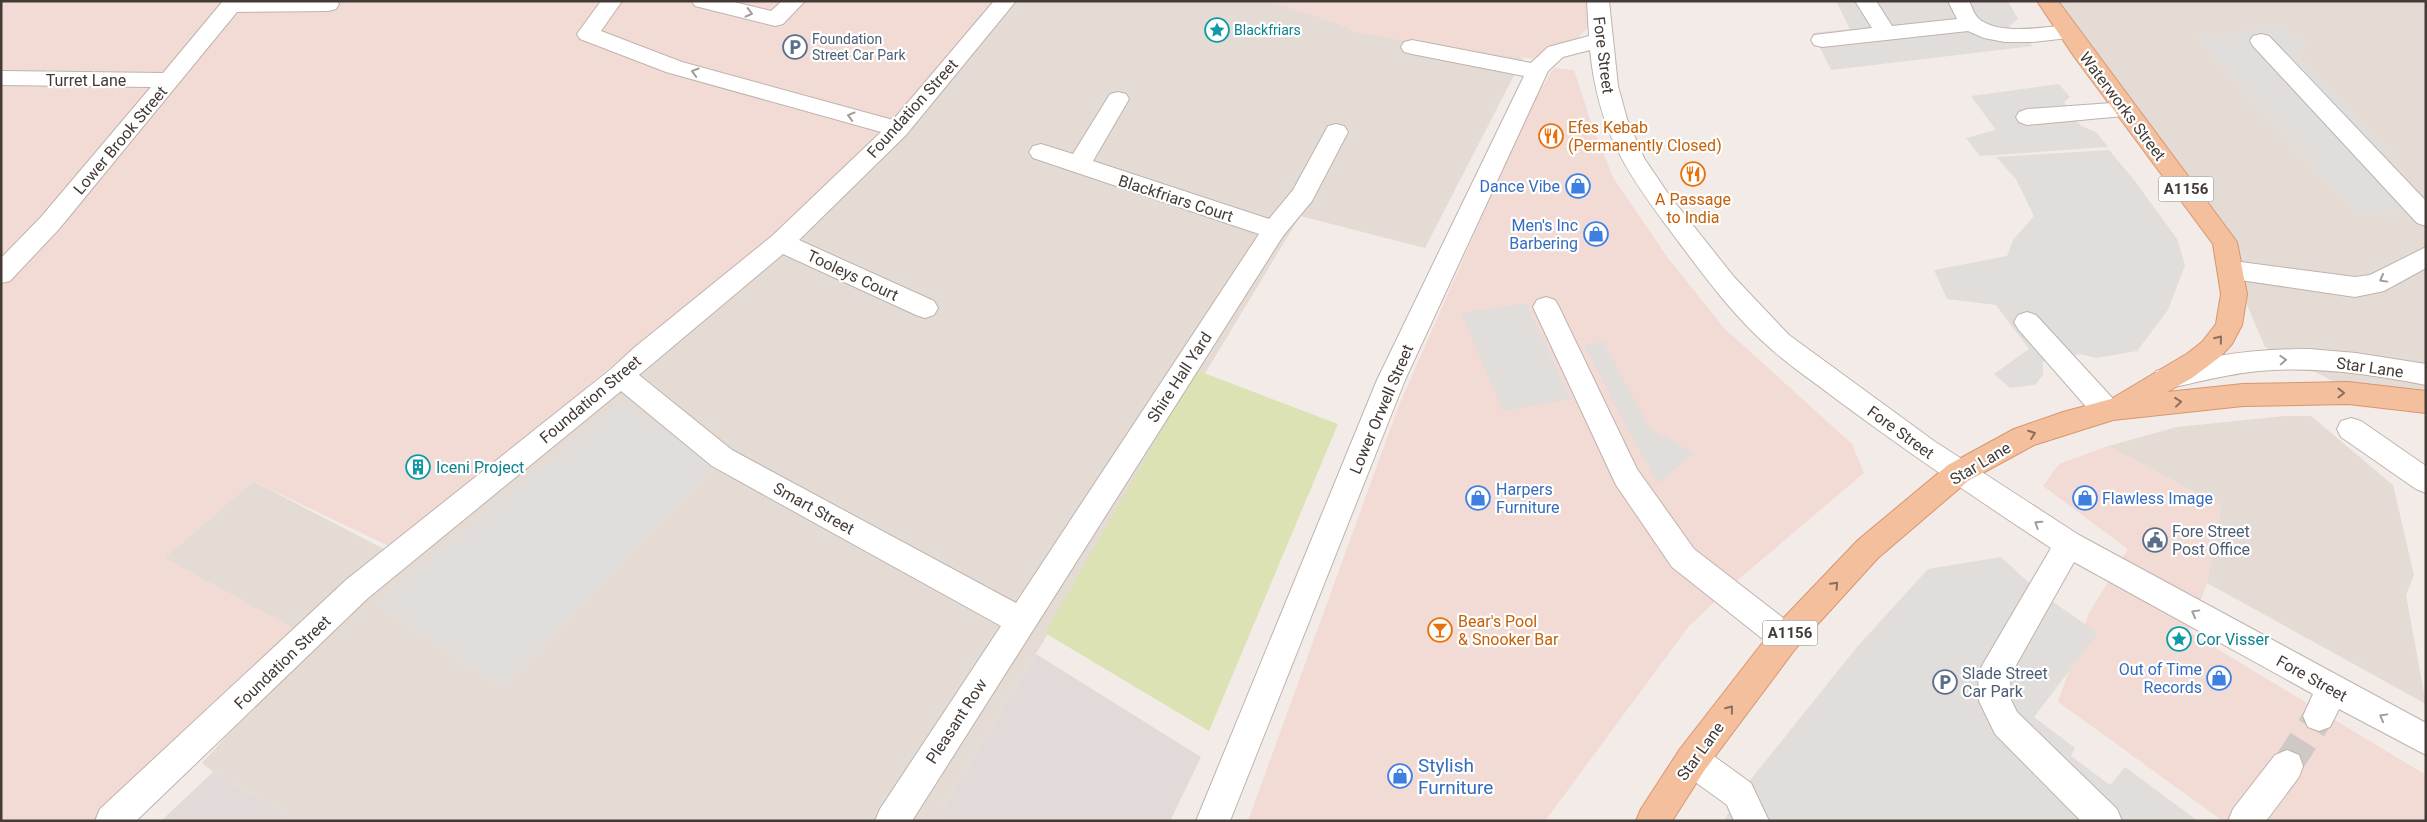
<svg xmlns="http://www.w3.org/2000/svg" width="2427" height="822" font-family="Roboto,sans-serif">
  <rect width="100%" height="100%" fill="#f2ebe7"/>
  <path fill="#e5dbd5" d="M1018,1H1282L1523,58L1425,248L1300,216L935,821H297L213,772L202,763L315,638L301,633L164,558L253,481L407,561L911,125Z
    M2047,1H2426V399L2357,393L2265,347L2232,270Z
    M2285,416H2311L2393,485L2414,575L2406,595L2426,704L2207,583L2221,506L2108,446L2177,427Z"/>
  <path fill="#f2dbd4" d="M1,1H1006L781,242L636,347L592,382L401,552L253,481L164,558L301,633L102,821H1Z
    M1268,1H1598L1599,16L1569,47L1542,60L1421,44L1352,31L1337,23Z
    M1554,68L1574,70L1594,131L1614,179L1668,258L1724,328L1852,444L1864,473L1740,578L1689,626L1545,821H1248L1399,405L1531,105Z
    M2108,446L2221,506L2207,583L2189,632L2426,775V821H2223L2058,702L2089,613L2128,549L2043,486L2059,464Z"/>
  <path fill="#e1dad8" d="M1036,654L1201,757L1170,821H935Z
    M213,772L297,821H161Z"/>
  <path fill="#dce2b3" d="M1196,370L1338,424L1209,731L1045,633Z"/>
  <path fill="#e0dddb" d="M1836,1H2008L2018,19L2009,26L2033,46L1831,70L1813,33L1850,29Z
    M2283,26L2309,47L2294,50L2393,156L2383,157L2425,208L2356,213L2197,38Z
    M2059,84L2070,97L2064,102L2071,113L2081,126L2096,132L2108,147L1980,156L1966,138L1996,130L1971,96Z
    M2109,150L2134,180L2177,239L2185,265L2168,310L2137,351L2096,358L2080,354L2043,362V375L2035,385L2010,388L1994,374L2029,349L1996,305L1947,299L1934,270L2007,256L2013,240L2034,216L2016,179L1996,157Z
    M1526,303L1571,399L1503,411L1461,313Z
    M1604,342L1649,428L1694,453L1658,483L1628,430L1584,345Z
    M620,403L722,458L502,688L376,603Z
    M2001,557L2040,593L2098,633L2034,717L2075,748L2071,756L2110,785L2125,767L2198,821H1724L1739,794L1857,647L1928,569Z"/>
  <g fill="none" stroke-linecap="round" stroke-linejoin="round">
    <path stroke="#cfc8c4" stroke-width="30" stroke-dasharray="30 15" stroke-linecap="butt" d="M2287,766L2319,716"/>
    <g stroke="#bfb3ad" stroke-width="2">
      <path id="minor" d="M223,1H337L339,4L336,9L328,11L237,12L59,229L10,281L1,283V258L41,217L151,87L1,85V71L163,73Z
        M601,1H622L601,31L682,62L893,120L994,1H1016L906,135L799,240L934,301L938,308L934,315L925,318L916,315L783,254L639,375L732,450L1016,603L1259,234L1033,158L1029,152L1033,146L1041,144L1073,154L1110,94L1118,92L1126,94L1129,99L1093,161L1269,219L1293,190L1328,126L1336,124L1344,126L1348,132L1312,201L1283,236L912,821H875L880,809L1001,626L712,466L621,391L368,598L136,821H95L100,809L346,580L611,369L635,347L772,236L881,132L666,72L580,39L577,34Z
        M692,1H730L771,11L782,1H805L783,24L775,26L695,6Z
        M1587,1H1609L1618,86L1627,119L1644,158L1669,195L1734,277L1789,335L1934,441L2079,535L2426,723V755L2339,709L2330,727L2319,731L2308,727L2303,716L2313,694L2074,562L2010,676L2011,700L2017,712L2117,809L2122,821H2081L1995,734L1979,701L1978,674L1983,664L2051,548C1978,500 1906,451 1836,399C1814,382 1791,367 1770,348C1732,315 1702,273 1672,233C1625,171 1598,129 1590,50L1563,57L1548,71L1405,380L1230,821H1196L1377,380L1524,76L1412,54L1404,52L1401,47L1404,42L1412,40L1531,63L1548,47L1589,36Z
        M1855,1H1876L1892,26L1957,19L1948,1H1969C1972,7 1974,14 1978,18C1997,36 2045,27 2069,25L2077,27L2080,32L2077,37L2033,42H2005L1984,38L1968,31L1822,47L1814,45L1811,40L1814,35L1872,28Z
        M2261,34L2269,36L2426,201V226L2417,223L2253,46L2250,41L2253,36Z
        M2126,102L2134,105L2137,110L2134,115L2027,125L2019,122L2016,117L2019,112L2027,109Z
        M2426,247V268L2384,291L2355,297L2233,279L2224,277L2220,270L2224,263L2233,261L2355,277L2370,275Z
        M1546,297L1555,300L1559,307L1637,469L1694,549L1796,628L1800,638L1796,648L1785,652L1774,648L1672,567L1616,485L1533,307L1537,300Z
        M2027,312L2036,315L2116,402L2120,410L2116,418L2106,421L2096,418L2018,329L2014,322L2018,315Z
        M2309,349L2356,353L2426,364V385C2371,374 2315,366 2259,371C2228,374 2197,382 2166,389L2156,385L2153,378L2156,371C2205,355 2257,349 2309,349Z
        M2351,418L2361,421L2426,466V493L2416,489L2341,437L2337,429L2341,421Z
        M1692,744L1704,749L1751,783L1769,821H1734L1727,805L1680,771L1676,760L1680,749Z
        M2287,750L2299,755L2303,766L2299,777L2266,821H2228L2233,809L2275,755Z"/>
    </g>
    <g stroke="#d8966e" stroke-width="2">
      <path id="major" d="M2037,1H2058L2237,242L2247,294L2242,325L2232,344L2221,356L2192,378L2167,392L2243,384L2348,382L2426,391V413L2348,404L2243,406L2113,420L2034,445L1968,481L1878,558L1796,648L1704,771L1672,821H1636L1641,809L1680,749L1774,628L1858,540L1948,465L2014,429L2063,412L2111,399L2188,353L2202,342L2216,324L2221,294L2213,244L2073,55Z"/>
    </g>
    <use href="#minor" fill="#fff" fill-rule="evenodd"/>
    <use href="#major" fill="#f4bf9d" fill-rule="evenodd"/>
  </g>
  <defs><path id="oneway-chevron" d="M-2-3.5L2.5 0L-2 3.5" fill="none" stroke-width="1.6" stroke-linecap="round" stroke-linejoin="round" transform="scale(1.25)"/></defs>
  <g stroke="#a29c9a">
    <use href="#oneway-chevron" transform="translate(749 13) rotate(14)"/>
    <use href="#oneway-chevron" transform="translate(695 72) rotate(-164)"/>
    <use href="#oneway-chevron" transform="translate(851 116) rotate(-164)"/>
    <use href="#oneway-chevron" transform="translate(2383 279) rotate(151)"/>
    <use href="#oneway-chevron" transform="translate(2283 360) rotate(-3)"/>
    <use href="#oneway-chevron" transform="translate(2038 524) rotate(-147)"/>
    <use href="#oneway-chevron" transform="translate(2195 613) rotate(-151)"/>
    <use href="#oneway-chevron" transform="translate(2383 717) rotate(-151)"/>
  </g>
  <g stroke="#8a6f5f">
    <use href="#oneway-chevron" transform="translate(2219 339) rotate(-51)"/>
    <use href="#oneway-chevron" transform="translate(2341 393)"/>
    <use href="#oneway-chevron" transform="translate(2178 402) rotate(-6)"/>
    <use href="#oneway-chevron" transform="translate(2032 434) rotate(-20)"/>
    <use href="#oneway-chevron" transform="translate(1835 585) rotate(-47)"/>
    <use href="#oneway-chevron" transform="translate(1730 709) rotate(-52)"/>
  </g>
  <defs>
    <g id="sight-ring" transform="scale(1.25)"><circle r="9.5" fill="#fff" stroke="#0f9aa8" stroke-width="1.5"/><path d="M0-6L1.8-2.2L6-1.7L2.9 1.2L3.7 5.4L0 3.3L-3.7 5.4L-2.9 1.2L-6-1.7L-1.8-2.2Z" fill="#0f9aa8"/></g>
    <g id="parking-ring" transform="scale(1.25)"><circle r="9.5" fill="#fff" stroke="#5c6f8a" stroke-width="1.5"/><path d="M-3.5-5.5H1a3.5 3.5 0 0 1 0 7H-1V5.5H-3.5ZM-1-3.4V-.6H.8a1.4 1.4 0 0 0 0-2.8Z" fill="#5c6f8a"/></g>
    <g id="restaurant-ring" transform="scale(1.25)"><circle r="9.5" fill="#fff" stroke="#e8710a" stroke-width="1.5"/><path d="M-5-6h1v4h1v-4h1v4h1v-4h1v5L-1.5 .5V6h-2V.5L-5-1ZM5-6V6H3V1.5H1.5Q1.5-4 5-6Z" fill="#e8710a"/></g>
    <g id="shop-ring" transform="scale(1.25)"><circle r="9.5" fill="#fff" stroke="#3f7fe0" stroke-width="1.5"/><path d="M-5-2.5h2.3a2.7 3.5 0 0 1 5.4 0H5L5.5 6h-11ZM-1.5-2.5h3a1.5 2.3 0 0 0-3 0Z" fill="#3f7fe0"/></g>
    <g id="building-ring" transform="scale(1.25)"><circle r="9.5" fill="#fff" stroke="#0f9aa8" stroke-width="1.5"/><path d="M-4-6H4V6H1V3H-1V6H-4ZM-2.5-4.3h1.7v1.8h-1.7ZM.8-4.3h1.7v1.8H.8ZM-2.5-1h1.7V.8h-1.7ZM.8-1h1.7V.8H.8Z" fill="#0f9aa8"/></g>
    <g id="civic-ring" transform="scale(1.25)"><circle r="9.5" fill="#fff" stroke="#5c6f8a" stroke-width="1.5"/><path d="M-.6-6.5H3V-4.5H.6V-3L4-1V1h2V6H-6V1h2V-1L-.6-3ZM-1.2 2.5V6h2.4V2.5Z" fill="#5c6f8a"/></g>
    <g id="bar-ring" transform="scale(1.25)"><circle r="9.5" fill="#fff" stroke="#e8710a" stroke-width="1.5"/><path d="M-6-5H6L.8 .8V4.5H3.5V6h-7V4.5H-.8V.8Z" fill="#e8710a"/></g>
  </defs>
  <g fill-rule="evenodd">
    <use href="#sight-ring" x="1217" y="30"/>
    <use href="#parking-ring" x="795" y="47"/>
    <use href="#restaurant-ring" x="1551" y="136"/>
    <use href="#restaurant-ring" x="1693" y="174"/>
    <use href="#shop-ring" x="1578" y="186"/>
    <use href="#shop-ring" x="1596" y="234"/>
    <use href="#building-ring" x="418" y="467"/>
    <use href="#shop-ring" x="1478" y="498"/>
    <use href="#shop-ring" x="2085" y="498"/>
    <use href="#civic-ring" x="2155" y="540"/>
    <use href="#bar-ring" x="1440" y="630"/>
    <use href="#sight-ring" x="2179" y="639"/>
    <use href="#shop-ring" x="2219" y="678"/>
    <use href="#parking-ring" x="1945" y="682"/>
    <use href="#shop-ring" x="1400" y="776"/>
  </g>
  <g text-anchor="middle" stroke-width="4.5" stroke-linejoin="round" paint-order="stroke">
    <g font-size="14" fill="#0d838f" stroke="#fff" text-anchor="start">
      <text x="1234" y="35">Blackfriars</text>
    </g>
    <g font-size="14" fill="#4e5e75" stroke="#fff" text-anchor="start">
      <text x="812" y="44">Foundation<tspan x="812" dy="16">Street Car Park</tspan></text>
    </g>
    <g fill="#fff" stroke="#7c7572" stroke-width="1">
      <rect x="2158.5" y="176.5" width="55" height="25" rx="4"/>
      <rect x="1762.5" y="620.5" width="55" height="25" rx="4"/>
    </g>
    <g font-size="15" font-weight="bold" fill="#443a36">
      <text x="2186" y="194">A1156</text>
      <text x="1790" y="638">A1156</text>
    </g>
    <g font-size="16" fill="#443a36" stroke="#fff">
      <text transform="translate(1604 55) rotate(83)" y="6">Fore Street</text>
      <text x="86" y="86">Turret Lane</text>
      <text transform="translate(2123 106) rotate(53)" y="6">Waterworks Street</text>
      <text transform="translate(912 108) rotate(-48)" y="6">Foundation Street</text>
      <text transform="translate(120 140) rotate(-50)" y="6">Lower Brook Street</text>
      <text transform="translate(1176 198) rotate(18)" y="6">Blackfriars Court</text>
      <text transform="translate(853 275) rotate(25)" y="6">Tooleys Court</text>
      <text transform="translate(2370 367) rotate(8)" y="6">Star Lane</text>
      <text transform="translate(1179 377) rotate(-57)" y="6">Shire Hall Yard</text>
      <text transform="translate(590 399) rotate(-40)" y="6">Foundation Street</text>
      <text transform="translate(1381 409) rotate(-67)" y="6">Lower Orwell Street</text>
      <text transform="translate(1901 432) rotate(36)" y="6">Fore Street</text>
      <text transform="translate(1980 463) rotate(-31)" y="6">Star Lane</text>
      <text transform="translate(814 508) rotate(29)" y="6">Smart Street</text>
      <text transform="translate(282 662) rotate(-44)" y="6">Foundation Street</text>
      <text transform="translate(2312 678) rotate(29)" y="6">Fore Street</text>
      <text transform="translate(956 721) rotate(-57)" y="6">Pleasant Row</text>
      <text transform="translate(1700 751) rotate(-54)" y="6">Star Lane</text>
    </g>
    <g font-size="16" fill="#c56008" stroke="#fff" text-anchor="start">
      <text x="1568" y="133">Efes Kebab<tspan x="1568" dy="18">(Permanently Closed)</tspan></text>
      <text x="1693" y="205" text-anchor="middle">A Passage<tspan x="1693" dy="18">to India</tspan></text>
      <text x="1458" y="627">Bear's Pool<tspan x="1458" dy="18">&amp; Snooker Bar</tspan></text>
    </g>
    <g font-size="16" fill="#366cbe" stroke="#fff" text-anchor="end">
      <text x="1560" y="192">Dance Vibe</text>
      <text x="1578" y="231">Men's Inc<tspan x="1578" dy="18">Barbering</tspan></text>
      <text x="1496" y="495" text-anchor="start">Harpers<tspan x="1496" dy="18">Furniture</tspan></text>
      <text x="2102" y="504" text-anchor="start">Flawless Image</text>
      <text x="2202" y="675">Out of Time<tspan x="2202" dy="18">Records</tspan></text>
    </g>
    <g font-size="16" fill="#0d838f" stroke="#fff" text-anchor="start">
      <text x="436" y="473">Iceni Project</text>
      <text x="2196" y="645">Cor Visser</text>
    </g>
    <g font-size="16" fill="#4e5e75" stroke="#fff" text-anchor="start">
      <text x="2172" y="537">Fore Street<tspan x="2172" dy="18">Post Office</tspan></text>
      <text x="1962" y="679">Slade Street<tspan x="1962" dy="18">Car Park</tspan></text>
    </g>
    <g font-size="19" fill="#366cbe" stroke="#fff" text-anchor="start">
      <text x="1418" y="772">Stylish<tspan x="1418" dy="22">Furniture</tspan></text>
    </g>
  </g>
  <rect width="2427" height="822" fill="none" stroke="#443a36" stroke-width="5"/>
</svg>
